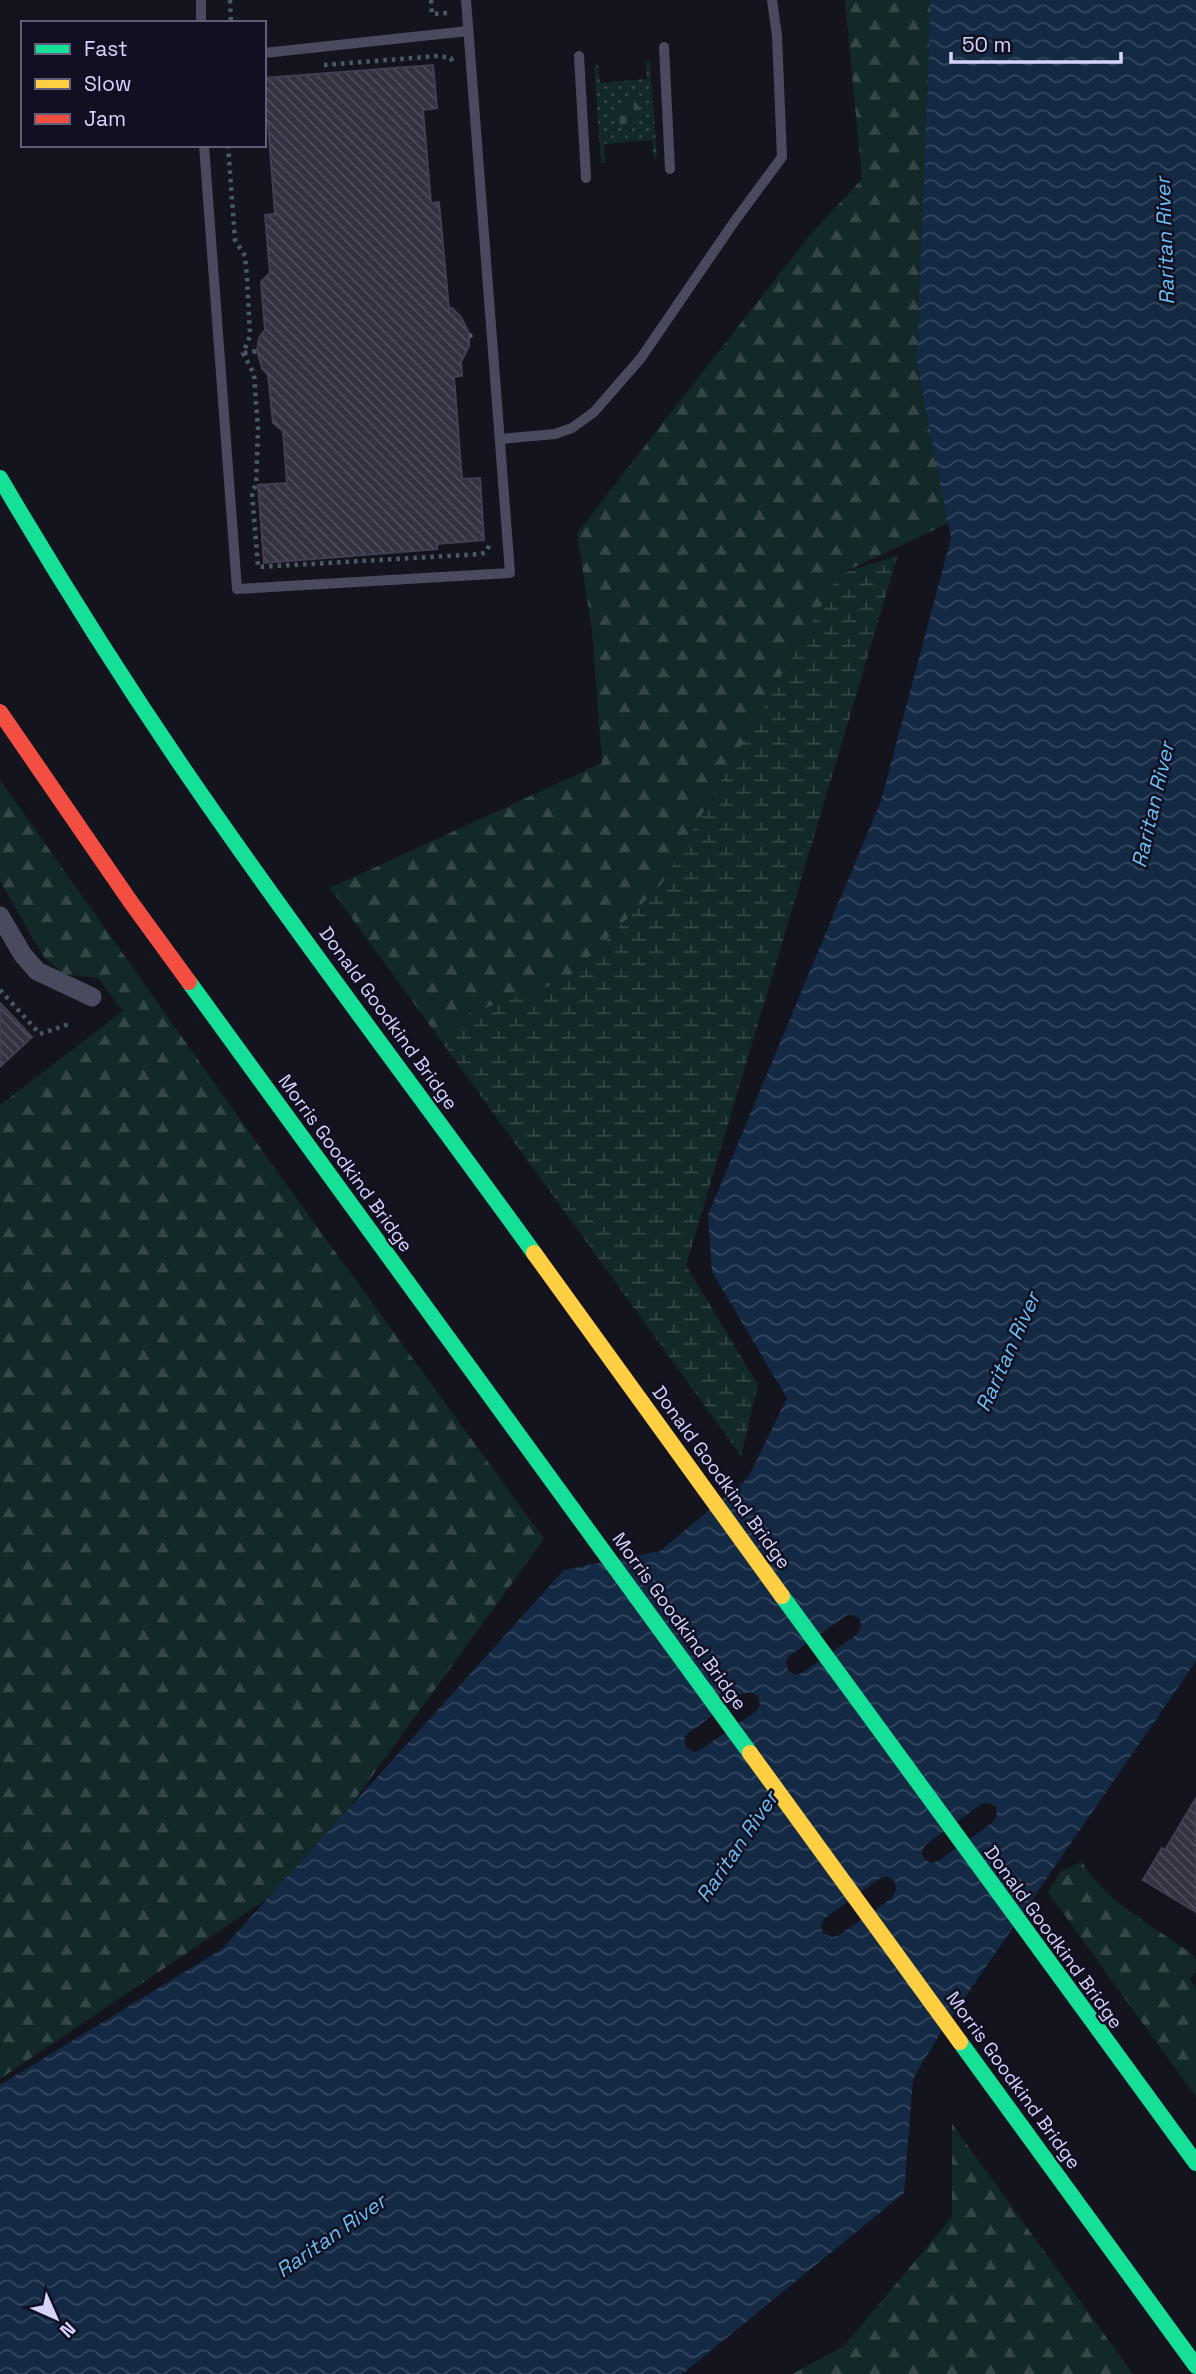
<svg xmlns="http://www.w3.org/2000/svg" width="1196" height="2374" font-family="'Space Grotesk',sans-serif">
  <defs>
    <pattern id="grass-dots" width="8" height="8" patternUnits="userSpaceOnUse" patternTransform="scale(1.75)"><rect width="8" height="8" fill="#132828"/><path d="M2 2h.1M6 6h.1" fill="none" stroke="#354648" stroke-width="1.8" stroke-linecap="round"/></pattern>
    <pattern id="forest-firs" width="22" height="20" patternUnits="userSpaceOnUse" patternTransform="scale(1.75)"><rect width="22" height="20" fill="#132828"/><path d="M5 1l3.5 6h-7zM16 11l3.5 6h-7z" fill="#354648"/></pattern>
    <pattern id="wetland-marsh" width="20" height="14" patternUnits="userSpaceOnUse" patternTransform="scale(1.75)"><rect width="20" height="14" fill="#132828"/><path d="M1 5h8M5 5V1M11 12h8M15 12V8" fill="none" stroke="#354648"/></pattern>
    <pattern id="cemetery-stones" width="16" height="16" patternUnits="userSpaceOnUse" patternTransform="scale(1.75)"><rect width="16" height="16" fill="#132828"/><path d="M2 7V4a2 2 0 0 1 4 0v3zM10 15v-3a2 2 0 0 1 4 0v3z" fill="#354648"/></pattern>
    <pattern id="water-waves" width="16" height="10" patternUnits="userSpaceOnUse" patternTransform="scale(1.75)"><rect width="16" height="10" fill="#142944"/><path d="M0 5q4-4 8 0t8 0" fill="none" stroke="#354760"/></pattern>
    <pattern id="building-back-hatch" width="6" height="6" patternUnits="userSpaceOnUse" patternTransform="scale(1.75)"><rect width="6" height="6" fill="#323240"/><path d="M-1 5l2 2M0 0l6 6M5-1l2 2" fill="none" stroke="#4f4f5c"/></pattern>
  </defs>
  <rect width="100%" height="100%" fill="#14141e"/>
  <path fill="url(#grass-dots)" d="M650,61L657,158H654L652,140L604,144L605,163H601L594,66L598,65L600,83L647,79L646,62Z"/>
  <path fill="url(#forest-firs)" d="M845,0H1017L951,522L840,574L662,884L565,981L462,1016L442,1042L330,888L602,763L592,631L577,533L809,236L862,179Z
    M0,780L283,1180L544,1539L298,1878L0,2079V1105L123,1011L98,978L64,974L44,957L0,881Z
    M1082,1862C1106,1902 1153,1926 1191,1953L1196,1960V1972L1190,1979L1196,1989V2097L1048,1892L1061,1871Z
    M952,2124L1133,2374H792L844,2346L952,2217Z"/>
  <path fill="url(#wetland-marsh)" d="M898,555L686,1265L758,1385L741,1456L442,1042L461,1016L565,981L662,884L840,574Z"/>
  <path fill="url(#cemetery-stones)" d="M630,96L645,113L625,131L610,113Z"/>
  <path fill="url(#water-waves)" d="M931,0H1196V1661L939,2035L913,2079L904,2193L682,2374H0V2085L222,1949L564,1570L660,1551L748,1478L787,1398L712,1272L708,1215L881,801L951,538L917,363Z"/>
  <path fill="#14141e" d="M847,1615H852L860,1619L861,1628L856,1635L802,1673L795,1675L788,1670L786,1663L789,1656Z
    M751,1692L758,1696L759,1701L760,1705L755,1712L700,1750L694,1752L686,1747L684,1741L687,1734L742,1694Z
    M983,1803H989L996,1807L997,1816L992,1823L938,1861L931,1863L924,1859L922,1852L925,1845Z
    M882,1877H888L895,1882L896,1890L892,1898L838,1936L831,1937L823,1933L821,1926L824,1919Z"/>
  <path fill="url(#building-back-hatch)" stroke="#413f51" stroke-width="2" d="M433,65L437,108L423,110L431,203L439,202L449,309L452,308L461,317L469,333V346L461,362L462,376L454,377L462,479L480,478L484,540L437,544V549L264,563L258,485L287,483L283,431L273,423L268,375L262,368L257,351L259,338L265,330L261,282L270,273L265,215L275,214L268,123H264V78Z
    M0,1003L32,1037L0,1067Z
    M1196,1798V1912L1143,1880L1162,1848L1165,1850Z"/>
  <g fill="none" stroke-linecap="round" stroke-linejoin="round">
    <path stroke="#4b5964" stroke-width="4.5" stroke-dasharray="3.5 5" stroke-linecap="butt" d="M230,0L231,23
      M431,0L432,14L448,13
      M324,65L438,56L451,58L453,65
      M228,145L235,240L245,256L247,277L250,336L243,353L254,374L258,429L256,485L252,492L258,567L481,554L486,552L490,544
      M469,336L476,335
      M244,353L257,351
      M0,990L40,1034L69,1024"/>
    <path stroke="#494a5e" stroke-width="10" d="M201,23V0
      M664,47L670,169
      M264,53L468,31
      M579,56L586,178
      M204,145L237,589L510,573L466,0
      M501,439L555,434L572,428L594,412L641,358L734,222L782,157L777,36L772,0"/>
    <path stroke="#494a5e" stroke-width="19" d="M0,916L23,955L37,971L92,997"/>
    <path stroke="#16e098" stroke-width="16" d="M0,478C58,577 119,674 183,768C296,933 417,1091 534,1253
      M189,982L750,1753
      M782,1596L1196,2163
      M960,2042L1196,2366"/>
    <path stroke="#ffcf43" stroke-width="16" d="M534,1253L782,1596
      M750,1753L960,2042"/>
    <path stroke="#f24e42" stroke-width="16" d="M0,712L130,901L189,982"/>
  </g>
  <g text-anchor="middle" stroke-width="5" stroke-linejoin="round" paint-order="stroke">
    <g font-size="19" fill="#d6d4fc" stroke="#111022">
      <text transform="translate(389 1018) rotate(54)" y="7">Donald Goodkind Bridge</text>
      <text transform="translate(346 1163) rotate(54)" y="7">Morris Goodkind Bridge</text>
      <text transform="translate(722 1477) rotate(54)" y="7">Donald Goodkind Bridge</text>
      <text transform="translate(680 1621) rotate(54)" y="7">Morris Goodkind Bridge</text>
      <text transform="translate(1054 1937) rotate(54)" y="7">Donald Goodkind Bridge</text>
      <text transform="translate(1014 2080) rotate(54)" y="7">Morris Goodkind Bridge</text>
    </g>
    <g font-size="21" font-style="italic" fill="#6abef4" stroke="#111022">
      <text transform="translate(1165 241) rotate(-92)" y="7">Raritan River</text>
      <text transform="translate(1153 805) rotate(-77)" y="7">Raritan River</text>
      <text transform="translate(1008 1352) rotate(-66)" y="7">Raritan River</text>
      <text transform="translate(737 1847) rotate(-56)" y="7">Raritan River</text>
      <text transform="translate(331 2236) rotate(-35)" y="7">Raritan River</text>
    </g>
  </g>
  <rect x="21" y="21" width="245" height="126" fill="#111022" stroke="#605e79" stroke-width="2"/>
  <rect x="35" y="44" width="35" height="10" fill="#16e098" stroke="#605e79" stroke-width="2"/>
  <text x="84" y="56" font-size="21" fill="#d6d4fc">Fast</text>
  <rect x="35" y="79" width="35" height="10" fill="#ffcf43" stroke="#605e79" stroke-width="2"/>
  <text x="84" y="91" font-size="21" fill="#d6d4fc">Slow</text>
  <rect x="35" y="114" width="35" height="10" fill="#f24e42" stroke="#605e79" stroke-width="2"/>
  <text x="84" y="126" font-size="21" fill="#d6d4fc">Jam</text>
  <g transform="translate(56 2318) rotate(135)" stroke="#111022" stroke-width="5" paint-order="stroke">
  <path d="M0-5L12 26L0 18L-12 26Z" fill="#d6d4fc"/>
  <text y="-10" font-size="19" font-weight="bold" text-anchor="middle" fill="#d6d4fc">N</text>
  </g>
  <path d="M951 52v10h170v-10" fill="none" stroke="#d6d4fc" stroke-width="3.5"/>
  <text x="962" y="52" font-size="21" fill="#d6d4fc" stroke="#111022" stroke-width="5" paint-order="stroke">50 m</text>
</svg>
